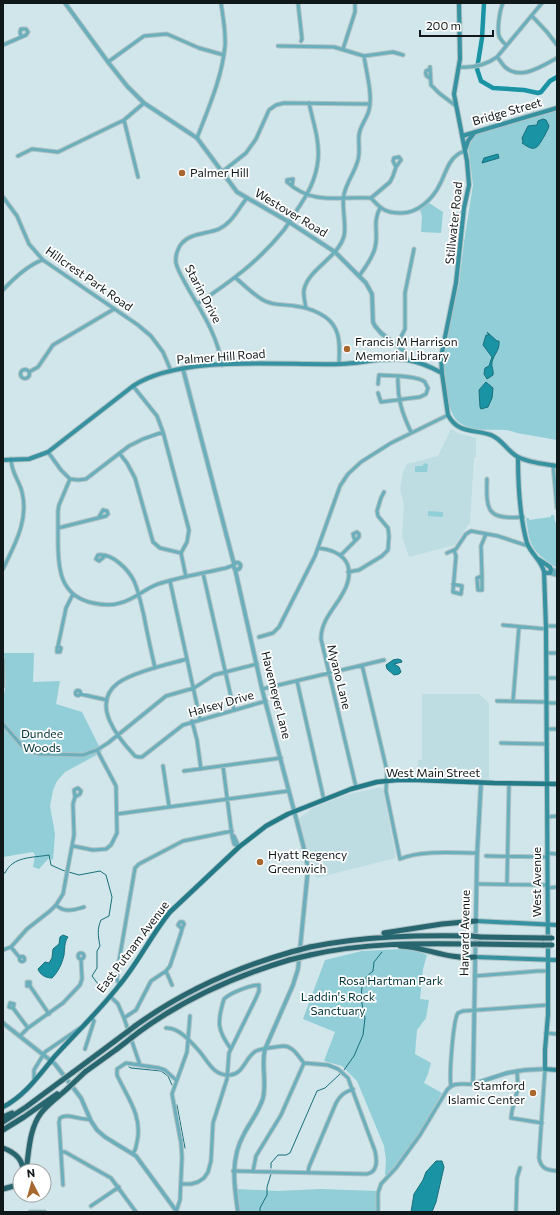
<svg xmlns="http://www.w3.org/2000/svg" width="560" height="1215" font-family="Commissioner,sans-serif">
  <rect width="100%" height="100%" fill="#d1e6ea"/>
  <path fill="#bedde2" d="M451,429L458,433L476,438V457H474L470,524L468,525L455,545L409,557L402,537L404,504L400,489L403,472L407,464L438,456Z
    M422,694H479L489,703V779L422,775L417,773L418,760H422Z
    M381,787L383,790L396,858L316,878L297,820L313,808L345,795Z"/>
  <path fill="#91ced8" d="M557,111V440C544,438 530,435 517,433C513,432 509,430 505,430C490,429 473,432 460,423C445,413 443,369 443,353L459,284L464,242L473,185L468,147L476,134Z
    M429,203L443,212L441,233L421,232L422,216L420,210Z
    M425,463L428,464L427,472H415V466H422Z
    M428,511L443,512V517L428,516Z
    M551,515H554L555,522L557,523V568C532,551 530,548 526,518H529V520L551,517Z
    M4,653H34L33,682L60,681L56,704L82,712L102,752L65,772L57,781L53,790L50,806L55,834L53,860L49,858L39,869L33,867L35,855L33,852L3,857V700L6,683Z
    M403,949L415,950L427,955L423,969L420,999L429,1000L426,1018L417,1030L415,1054L431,1063L428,1074L424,1083L442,1093L421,1130L387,1176L385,1175L386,1160L384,1146L357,1081L342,1066L324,1061L335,1032L303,1019L325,960L362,951Z
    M236,1189L278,1191L320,1189L378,1191L379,1212H240Z"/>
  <path fill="#1a94a4" stroke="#176f7a" d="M543,119L546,120L549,126C548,130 546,132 545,135C537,148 536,153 522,143L523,142L522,138L528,126L537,125L538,121Z
    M498,154L499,158L482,163L484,158Z
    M487,332L497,341H499C500,350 494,354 492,362C491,367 494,370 493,375L487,379L484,374L485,368L489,366L492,357L483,345L486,335H489Z
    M486,382L493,388L492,398L488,407L481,409L480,407L479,390Z
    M398,659L401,660L402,662L394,664L399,667L401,672L399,674L394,675L387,669L386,665L393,660Z
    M63,935L68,937C64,942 65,949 64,955C62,964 58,972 52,978C46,978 40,975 38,969L45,962L49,963L52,958L53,949L59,944L60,937Z
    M436,1161H442L444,1167L436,1202L432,1212H411L414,1194L423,1180L426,1172Z"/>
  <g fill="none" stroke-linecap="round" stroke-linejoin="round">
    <path stroke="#176f7a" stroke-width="1" d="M3,873H5C13,856 32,858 49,855L51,865L62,870L79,875L100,871L106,875L112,897L109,916L101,920C97,929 98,936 100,946L97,951V968L92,976L104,992
      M129,1067L131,1068L161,1071L168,1076L172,1085
      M344,1070L354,1056L363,1035L365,1018L361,999L362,986L366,983V977L373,971L374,962L382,952
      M177,1105L185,1148
      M271,1168V1163L278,1155H286L290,1153L317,1091L325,1088L340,1074
      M260,1212V1208L267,1195V1187L271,1174"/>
    <path stroke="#1a94a4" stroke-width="4.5" d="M484,3L482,38L477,69L481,81L493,88L524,90L538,93L541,92L550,81L557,77"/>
    <g stroke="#aec1c4" stroke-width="5">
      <path id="minor" d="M298,3L302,39L301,41
        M503,3C500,9 496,32 500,38C501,40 504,43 506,45
        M532,16L547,32L557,45
        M3,45L26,35L28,32L26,29H21L20,32L21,36
        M278,46L334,47L364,56L393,52L403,55
        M343,49L355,12V3
        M497,57C500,60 502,64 505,67C521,81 542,66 557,58
        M108,62L144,36L167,34L199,48L224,55
        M430,67L431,85L439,93L456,106
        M459,67C472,68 486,65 497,57L542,3
        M430,69L426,71C425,75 427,77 430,78
        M124,120L138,177
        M197,138C208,109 222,78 225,46C226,32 223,17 221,3
        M18,156L32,149L58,152L124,120L144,103
        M222,172L246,153L256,139L269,110L276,105L284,103L370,104
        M292,186L293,179L287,180V182C313,206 341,196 371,198C380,208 385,213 400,213C417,214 433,199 440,184C445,175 448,161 457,155C459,153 462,152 465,151
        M3,197L17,216L29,244L43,260L138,325L151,336L163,352L171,371
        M371,198L390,182L393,176L396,167L401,160L399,157L394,158L393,161L396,167
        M359,276C365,268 372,259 375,248C379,233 372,223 380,208
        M236,278C244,285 256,297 265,301C275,306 285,304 295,306C310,308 330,315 336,330C341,340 339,353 339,364
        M3,290C15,277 27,266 42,260
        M197,304C229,283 259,261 283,231C288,225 292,217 297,210C307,195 316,180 318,160C320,141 313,122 309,103
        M306,308C305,302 303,295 304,290C308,269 338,258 344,236C347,225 341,207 344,194C347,182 354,173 357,163C361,154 358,145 359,136C359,127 367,119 369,110C373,95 366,71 364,56
        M397,345L405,329V293L414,249
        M222,365C218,337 203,314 189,290C185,282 178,272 176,263C175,256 178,247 182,243C191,233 207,234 219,229C232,223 238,209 247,198
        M20.5 374a4.5 4.5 0 1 1 9 0a4.5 4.5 0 1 1-9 0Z
        M29,372L38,367L53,345L114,309
        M398,376C397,398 402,413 411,432
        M378,384L379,375C389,376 417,375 425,382C425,383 428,388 428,388L426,394L420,397L381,402L378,393
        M133,386L157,416L163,432L189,530L187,542L181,553L186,577
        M48,452L61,470L70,479L78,480L86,479L129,446L143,439L163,432
        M120,454L127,463L135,478L153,542L160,548L181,553
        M553,465L557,508
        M70,479L59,505L58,511C58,521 58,531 58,541C58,569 60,596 93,603C102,605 111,606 120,603C134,600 144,589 158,584C180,577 204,573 226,568L234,565
        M487,479C486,511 487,520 523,517
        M58,528L106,516L108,514L107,511L103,510L99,517
        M318,548C340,550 356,562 346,587C338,606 321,618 321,639L356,787
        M447,553L456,549L466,534L471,531L498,536L525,545L528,544
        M341,555L359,537V534L357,532L353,534L355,541
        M105,556L99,561L96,559L98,555C112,553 128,569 134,581C139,592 141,604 144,616C147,633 151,650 155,668
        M3,569C15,544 29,520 22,492C19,480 11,472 11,459
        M348,572L359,570L382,556L388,550L389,536L388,528L378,516L377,511L381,498L384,492
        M203,573L234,710
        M482,576V590H478L477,578L482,576L481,546L486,534
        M170,581L200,719
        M453,584L462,586L461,594L453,592V591L456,556L454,550
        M503,625L546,629
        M546,626H557
        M259,637L273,633L279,627L315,556L340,486L348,474L361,462L391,443L448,415
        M58,646L61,648L60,652H57V648L58,646L66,608L73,594
        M546,653H557
        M187,659C169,664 133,672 118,683C90,704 118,738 135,756L138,757H142L183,725L266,701
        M3,660V686
        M362,665L387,771L386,791L400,859C420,850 455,853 477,853
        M546,678H557
        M297,681L324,800
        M262,689L384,660
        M75.5 693a2.5 2.5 0 1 1 5 0a2.5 2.5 0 1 1-5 0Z
        M80,694L107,700
        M497,701L546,702
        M513,701L519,627
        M546,703H557
        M192,721L197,740L201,769
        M3,724L23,747L29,751L39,754L83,755L97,750L108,743L166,696L194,688L214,675L257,664
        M547,729H557
        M501,743L547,744
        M163,766L169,806
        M223,766L232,836L234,844L239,847
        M184,771L281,758
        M117,814L288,791
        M547,817L557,816
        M234,836L239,847
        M73,846L93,850L106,849L111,845L117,833L116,786L97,750
        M547,853L557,854
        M486,856L547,857
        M477,884L547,885
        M507,884L509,783
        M547,888L557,887
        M56,905C64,913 75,910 84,907
        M11,947L20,958
        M3,950L11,947L27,929L50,911L56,905L63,894L74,835L73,804L75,797L74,790L78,788L81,791L80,794L75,797
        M78 956a3 3 0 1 1 6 0a3 3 0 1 1-6 0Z
        M19.5 959a2.5 2.5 0 1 1 5 0a2.5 2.5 0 1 1-5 0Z
        M166,971L172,985
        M475,976L538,971H548
        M121,984L118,982L117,979L119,961L135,868L139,864L183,841L232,831
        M30,986H27V982H30V986L49,1014
        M110,996L118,1004L124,1018L140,1065
        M13,1008L14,1004L10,1003L9,1007L13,1008L28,1028
        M124,1018L136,1010L151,981L166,971L170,966L181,933L182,929L178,925L180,922H183L184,924L182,929
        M166,1028C179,1027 192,1043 200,1052C209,1063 214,1076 230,1075C244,1074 245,1057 256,1051C262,1048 276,1047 283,1046C293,1046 298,1056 304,1063
        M546,1033L557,1034
        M20,1036L28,1028L63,1003L80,985L82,979L81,959
        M85,1049L94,1021L91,1017
        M545,1069L539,1158C541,1169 547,1170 557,1171
        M517,1071L518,1088L512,1111L511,1118L542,1123
        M34,1081V1070L45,1052L80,1028
        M451,1086C449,1076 453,1020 458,1013L463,1011L548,1005
        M61,1152H65L111,1178L136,1212
        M133,1153C136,1150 136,1146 137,1142C143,1116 127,1097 117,1075V1069L126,1063L159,1068L165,1070L176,1080
        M233,1171L367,1174C378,1172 377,1160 375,1151L348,1078L338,1069L328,1065L304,1063
        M253,1171L256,1156L281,1115L304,1063
        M308,1172L309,1167L336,1103C340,1095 345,1092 353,1089
        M181,1184H191L198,1182L204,1178L208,1172L211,1161L213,1123L227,1079L229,1053L256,998L259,991V985C250,985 230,993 224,999C217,1022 217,1030 231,1049
        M63,1185L59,1122L60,1118C68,1112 80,1121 90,1119
        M91,1206L119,1187
        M30,1212H45
        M176,1212L180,1200L182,1157L181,1143L172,1094L187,1052L190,1016
        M378,1212V1193L381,1184L396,1168L420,1135L447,1090C454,1081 463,1085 473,1084
        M516,1212L517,1178L520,1168"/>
    </g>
    <g stroke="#aec1c4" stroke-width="5.5">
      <path id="tertiary" d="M65,3L108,62L127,86L144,103L197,138L237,192L289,222L335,252L366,283L372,294L373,322L375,326L381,333L404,351L407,360
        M183,369L234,564
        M233.5 566a3.5 3.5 0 1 1 7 0a3.5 3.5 0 1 1-7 0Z
        M235,569L262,689L306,856L308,869L298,969L293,985L265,1049C261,1066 267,1082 263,1098C259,1112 250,1122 244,1134C230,1159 234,1185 238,1212
        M551,569L557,572
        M550,573L557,575
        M481,783L477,856L473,1084L507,1073L525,1070L545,1069
        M3,1023L55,1064L81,1098L91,1121L97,1130L105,1137L136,1156L177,1212"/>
    </g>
    <g stroke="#aec1c4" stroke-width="6">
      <path id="secondary" d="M459,3L460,59L454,94L467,161L469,185L464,208L456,283L441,357L442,373L448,415C458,434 474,429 491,435C502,439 508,452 518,457C529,463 545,464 557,466
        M462,136L557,108
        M465,150L468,141L475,132
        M518,457C518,484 520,518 527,543C531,554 542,561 544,572L547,573H550L551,570L550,567L538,559
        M3,460L29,459L48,452L133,386C182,354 283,366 341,364C363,363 384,357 407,360C420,362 431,367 442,373
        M544,571L546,629L548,952V1015L545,1050V1069L557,1070
        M476,921L557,925
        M475,957L557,960"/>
    </g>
    <g stroke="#aec1c4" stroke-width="6">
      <path id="primary" d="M3,1107C25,1096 40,1074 55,1056C77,1032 101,1009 121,983C139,961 152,934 170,912L239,847L266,826L288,814L351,789L377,782L397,780H418L494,783L557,784"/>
    </g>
    <g stroke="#aec1c4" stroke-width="7">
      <path id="motorway" d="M384,933L442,924L476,921
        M480,937L544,938
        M479,944L544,945
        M400,946C425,947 449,960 475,957
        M310,947C364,936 417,935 472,936
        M310,955C363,943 417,943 472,944
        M135,1026C182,992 235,968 291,952
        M139,1032C184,999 236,976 289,960
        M85,1072L117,1049
        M72,1073L115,1041
        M3,1117L12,1113
        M3,1122L26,1107L61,1081
        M3,1130L24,1117L57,1094
        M3,1148C14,1152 23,1159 23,1171
        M26,1171C29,1152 29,1129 41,1113C48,1104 58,1097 67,1089
        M3,1189L14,1186L20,1180"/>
    </g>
    <use href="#minor" stroke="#6aafbb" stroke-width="3"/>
    <use href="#tertiary" stroke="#6aafbb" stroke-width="3.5"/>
    <use href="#secondary" stroke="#3692a0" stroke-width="4"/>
    <use href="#primary" stroke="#237b88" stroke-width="4.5"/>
    <use href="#motorway" stroke="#27656f" stroke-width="5"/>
    <g stroke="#aec1c4" stroke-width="7" stroke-linecap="butt">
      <path id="motorway-bridge" d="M472,936L480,937
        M544,938H552
        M472,944H479
        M544,945H552
        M291,952L310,947
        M289,960L310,955
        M115,1041L135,1026
        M117,1049L139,1032
        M61,1081L72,1073
        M67,1089L85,1072"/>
    </g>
    <use href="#motorway-bridge" stroke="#27656f" stroke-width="5"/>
  </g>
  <g fill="#a7672f" stroke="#fff" stroke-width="1.5">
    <circle cx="182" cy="173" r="4"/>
    <circle cx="347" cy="349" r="4"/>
    <circle cx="260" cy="862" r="4"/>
    <circle cx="533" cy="1093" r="4"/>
  </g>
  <g text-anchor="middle" stroke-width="3.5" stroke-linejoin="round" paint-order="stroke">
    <g font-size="12" fill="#101819" stroke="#fff">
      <text transform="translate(507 112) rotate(-16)" y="4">Bridge Street</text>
      <text transform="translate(291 213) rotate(31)" y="4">Westover Road</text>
      <text transform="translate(454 223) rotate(-84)" y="4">Stillwater Road</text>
      <text transform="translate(89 279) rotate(35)" y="4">Hillcrest Park Road</text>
      <text transform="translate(203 294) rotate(62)" y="4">Starin Drive</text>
      <text transform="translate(221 357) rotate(-4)" y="4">Palmer Hill Road</text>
      <text transform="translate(339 677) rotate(76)" y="4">Myano Lane</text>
      <text transform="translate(276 695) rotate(76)" y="4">Havemeyer Lane</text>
      <text transform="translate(221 704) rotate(-16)" y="4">Halsey Drive</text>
      <text x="433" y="777">West Main Street</text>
      <text transform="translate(537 882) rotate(-90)" y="4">West Avenue</text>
      <text transform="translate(465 933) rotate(-89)" y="4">Harvard Avenue</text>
      <text transform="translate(133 947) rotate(-53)" y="4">East Putnam Avenue</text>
    </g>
    <g font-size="12" fill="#101819" stroke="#fff" text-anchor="start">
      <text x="190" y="177">Palmer Hill</text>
      <text x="355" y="346">Francis M Harrison<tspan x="355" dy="14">Memorial Library</tspan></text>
      <text x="268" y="859">Hyatt Regency<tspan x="268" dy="14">Greenwich</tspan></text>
      <text x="525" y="1090" text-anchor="end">Stamford<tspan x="525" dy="14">Islamic Center</tspan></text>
    </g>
    <g font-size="12" fill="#003239" stroke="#fff">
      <text x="42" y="738">Dundee<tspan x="42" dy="14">Woods</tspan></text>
      <text x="391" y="985">Rosa Hartman Park</text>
      <text x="338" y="1001">Laddin's Rock<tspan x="338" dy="14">Sanctuary</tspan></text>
    </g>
  </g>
  <rect width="560" height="1215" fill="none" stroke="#101819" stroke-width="8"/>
  <g transform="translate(32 1183) rotate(354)"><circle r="19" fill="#ffffff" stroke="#9fa3a3"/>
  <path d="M0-3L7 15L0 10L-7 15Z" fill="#a7672f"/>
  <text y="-6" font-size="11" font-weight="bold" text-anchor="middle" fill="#101819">N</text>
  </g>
  <path d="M420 30v6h73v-6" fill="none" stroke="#101819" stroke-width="2"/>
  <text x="426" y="30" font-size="12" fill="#101819" stroke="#ffffff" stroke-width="3" paint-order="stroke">200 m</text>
</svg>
